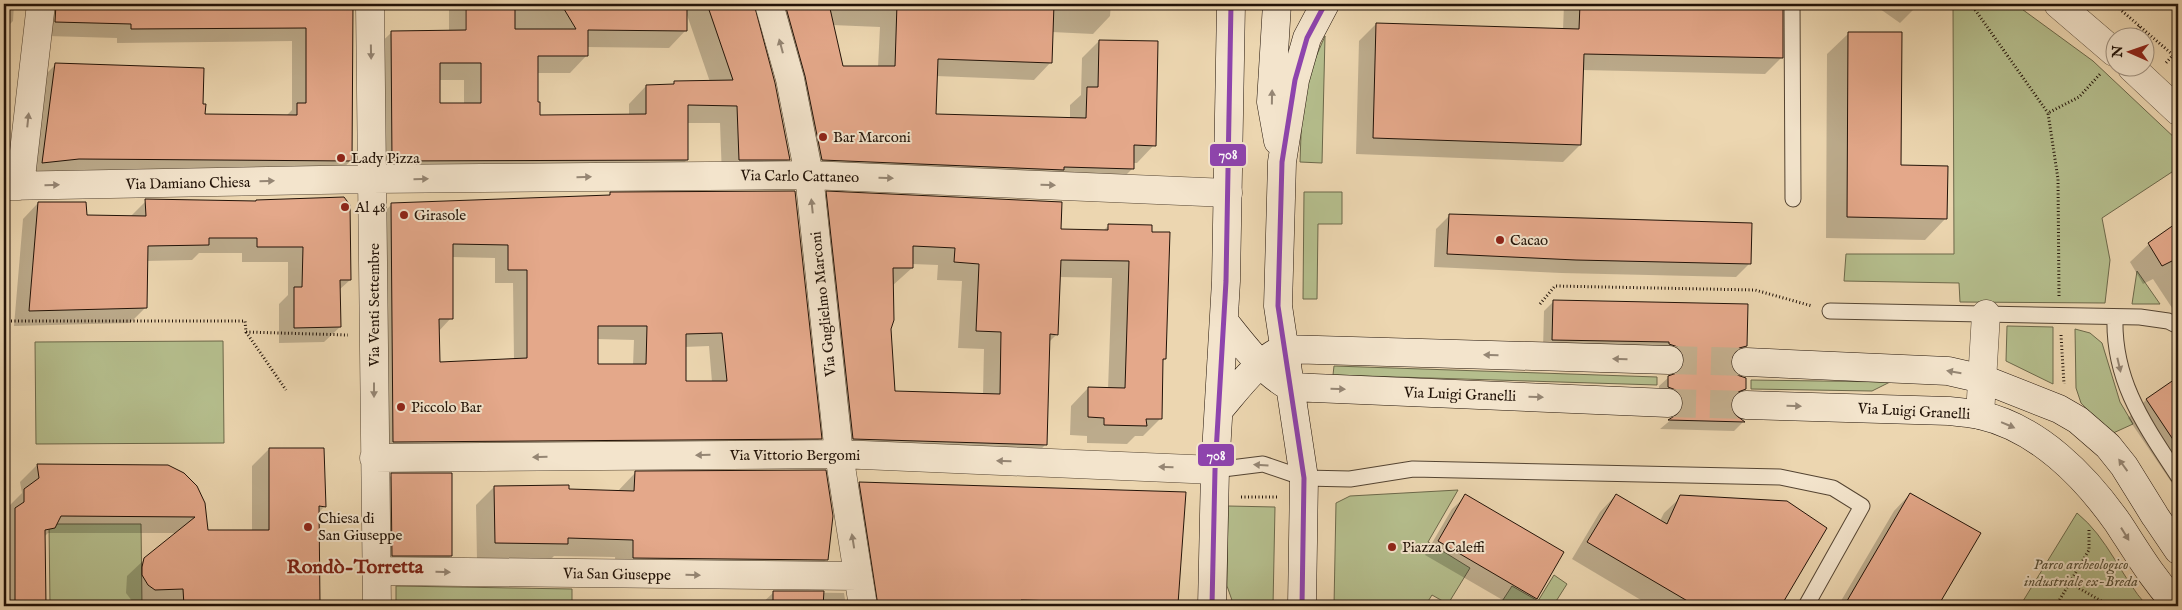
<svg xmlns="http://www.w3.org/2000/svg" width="2182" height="610" font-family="'IM FELL English',serif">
  <rect width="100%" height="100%" fill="#ecd6b0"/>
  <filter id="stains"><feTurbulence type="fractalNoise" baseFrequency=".004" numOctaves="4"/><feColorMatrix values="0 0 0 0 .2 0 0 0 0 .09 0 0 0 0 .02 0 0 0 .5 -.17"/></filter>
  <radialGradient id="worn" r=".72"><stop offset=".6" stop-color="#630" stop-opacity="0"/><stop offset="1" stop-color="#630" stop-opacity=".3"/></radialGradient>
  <path fill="#b5be8d" stroke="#6c684a" d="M1953,4H2015L2093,61L2178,141V168L2102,218L2110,260L2105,303L1960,302L1959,283L1844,281L1846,254H1954Z
    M1325,36L1322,163L1300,162L1302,107L1309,73Z
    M1304,192H1342V224H1318L1317,299H1303Z
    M2137,271L2160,304H2132Z
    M2007,326L2053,327V384L2006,361Z
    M2075,329L2090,333L2102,343L2120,402L2133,424L2111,434L2081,403L2076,388Z
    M223,341L224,443L36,444L35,342Z
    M1334,366L1657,377V385L1333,375Z
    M1751,380L1890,382L1872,391L1751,389Z
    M1458,490L1428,542L1470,568L1448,604L1432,595L1425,606H1334L1336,503L1350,496Z
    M1228,506L1275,507L1273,606H1234L1227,586Z
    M2077,513C2108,538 2121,577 2147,606H2020Z
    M49,524H141L142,606H50Z
    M1554,575L1567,584L1553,606H1499L1512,586L1538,601Z
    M396,586L572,589V606H396Z"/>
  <path fill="#0003" fill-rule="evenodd" d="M4,4H14L13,21L4,30Z
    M48,4H352L351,160L337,175L29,177L41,79L55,65L204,115L286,116L292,110V41L117,43V38L47,36Z
    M449,4H465V36H467V4H1111L1110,16L1093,34L1052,32L1051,62L1034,80L936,76L935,115L1070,119V105L1081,95L1082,58L1099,41L1154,145L1137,163H1133L1132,169L1115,186L805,177L762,10L753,6L789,159L771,176L722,177L720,123H687V160L669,177L375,178L374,49L392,32L449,31ZM686,12L710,82H675L671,86H646L629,104V115L539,116L537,103V73H570L587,55V47L669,48L686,30ZM832,25L880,27L878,67L842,68ZM439,80H464V104H439Z
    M1564,4H1781L1782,57L1765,74L1582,70L1580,145L1563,162L1356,154L1359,41L1376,24L1563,30Z
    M1873,4H1919L1900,23Z
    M1849,33L1900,167L1946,218L1925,240L1826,238L1827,54Z
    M4,49L10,50L8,81L4,85Z
    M827,193L1059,231H1103L1109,225L1151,226L1165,359L1162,362L1161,418L1143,436H1135L1127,444L1087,443V436L1070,435L1071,406L1088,388L1108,389L1112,278L1059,277L1057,334L1048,343L1045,445L1028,463L836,456L809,210ZM912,264L938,265L937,280L962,281L958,348L984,349L983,395L894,392L890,329L892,286L912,268Z
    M610,194L820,438L807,452L380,455L378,218L392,204L607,197ZM452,257L495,258V283H513L514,360L439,364L438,332L451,318ZM596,339L634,340L633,365H596ZM709,346L712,382H684V347Z
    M146,201L255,203L350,280L339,290L340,327L324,342L279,343V304L288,295V262H242V253H199L192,260L146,261L145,308L130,323L14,326L23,219L38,203L85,216L130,217Z
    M1449,216L1749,264L1736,277L1561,273L1434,267L1436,229Z
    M2178,224V317L2153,279L2143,284L2130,262L2149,244Z
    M1554,301L1746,346L1736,356L1731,357L1729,362L1731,369L1745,389L1735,399L1731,400L1729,405L1731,414L1743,422L1734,431L1660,429L1673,418L1675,414L1659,397V386L1669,377L1674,375L1676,371L1543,349L1544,311Z
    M2178,379V492L2128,418L2146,400Z
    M269,449L325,506L318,513L319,606H138L132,601L126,593L127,576L145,559L177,533H48L44,537L45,606H4V521L8,517V507L22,493L20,482L37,465L168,466L207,531H252V466Z
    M635,473L827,559L809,577L616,575L615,557L554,556L549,561L477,560L476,505L494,487L617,492Z
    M392,475L451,556L429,577L371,576L370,496Z
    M860,483L1185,494L1177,606H861L844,499Z
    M1910,494L1979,534L1937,606H1838L1894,511Z
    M1616,495L1660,521L1664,513L1681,497L1825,529L1779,606H1651L1572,559L1600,512Z
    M1466,496L1536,598L1528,606H1513L1425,555L1452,509Z
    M774,592L844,593L846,606H746L760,605Z"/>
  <path fill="#e4a88a" stroke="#221308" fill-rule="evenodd" d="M56,4H353L352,161L79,159L42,163L55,63L204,68L203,104H206L205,114L297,115V103H306V28L131,29V24L55,22Z
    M466,4H515V29H576L561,4H687V31L588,30V56H538V102H540V115L646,114V85L674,84V81L733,80L707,4H754L775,83L790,160H739L737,106L688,105V160L392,161L391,31L466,30ZM440,63H481V103H440Z
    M785,4H829L843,66H895L897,4H1054L1052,63L938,59L936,114L1086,118L1087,87H1098L1099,40L1158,41L1156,146L1134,145V169L1064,167V170L822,160L805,76Z
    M1580,4H1783V58L1584,54L1581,145L1373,138L1376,23L1579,29Z
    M1848,32H1902L1901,165L1948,166L1947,219L1847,217Z
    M795,191L822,439L393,442L391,203L610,195V192ZM453,244L508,245V270H527V358L440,362L439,319H453ZM598,326H647L646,364H598ZM722,333L727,381H686V334Z
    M826,191L1062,202L1061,229L1108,230V224L1152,225V232H1170L1166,359H1163L1162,419H1146L1147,426L1104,425V418L1088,417V387L1125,388L1129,261L1061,260L1058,335L1050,334L1047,445L853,439ZM913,246L955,248L954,262L979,264L976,331L1001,332L1000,394L895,391L891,329L894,320L893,268H913Z
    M344,197L350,205L351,280H340L341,327L294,328V287H302L303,247H257V238H209V245L148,246L147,308L29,311L38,202H86L87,215L146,216L145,199L256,201V200Z
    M1449,214L1752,223L1751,264L1576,260L1447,254Z
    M2178,222V258L2162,266L2148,243Z
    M1553,300L1748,304L1747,346L1739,348L1733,353L1730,362L1732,369L1737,375L1746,378V389L1738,392L1733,396L1730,405L1733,413L1745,422L1668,420L1681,412L1684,404L1682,395L1676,390L1668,387V376L1677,373L1682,369L1685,361L1683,353L1678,347L1669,344V342L1552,340Z
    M2178,377V447L2146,399Z
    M269,448H324L326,507L319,506L320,605L184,606L183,589L155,590L148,585L142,575V567L144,558L195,517L61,516L55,528L45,530L46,606H15V508L24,502V489L39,478L37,464L168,465L184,473L197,486L205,503L208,530H269Z
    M826,470L833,516L828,560L633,558V540L568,538V544L495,543L494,486L569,485V489L634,491L635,471Z
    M391,473H452V556H392Z
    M859,482L1186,492L1178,604L1021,600V603L920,601V606H878Z
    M1910,493L1981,533L1938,606H1844Z
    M1465,494L1564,552L1537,599L1438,541Z
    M1616,494L1667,524L1680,495L1787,501L1827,528L1781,606H1696L1587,542Z
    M773,591H824L823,606H773Z"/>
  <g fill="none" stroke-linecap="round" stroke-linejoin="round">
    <path stroke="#c4af8e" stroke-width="28" stroke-dasharray="28 14" stroke-linecap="butt" d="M1669,360L1746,362
      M1668,403L1746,405"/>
    <g stroke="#544432" stroke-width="17">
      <path id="lane" d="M1792,4L1793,199
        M1830,311L2140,317L2168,321L2178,326
        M2115,317C2113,381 2144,424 2178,476
        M1215,470L1263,464L1304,478L1350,479L1413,469L1780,477L1833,488L1862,506L1806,606"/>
    </g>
    <g stroke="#544432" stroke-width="29">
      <path id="street" d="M370,4L377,606
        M769,4L790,79L809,175L839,454L863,606
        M2058,4L2114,52
        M2132,68L2178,111
        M4,186L372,179L809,175L1228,193
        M20,186L41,4
        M1980,415L1986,314
        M374,458L839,454L1215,470
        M377,571L858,576"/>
    </g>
    <g stroke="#221308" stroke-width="29">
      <path id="secondary" d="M1277,4L1271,102L1278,141
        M1224,321C1244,346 1262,371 1290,387L1668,403
        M1746,362L1948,371L1983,379L2059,409L2078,420L2108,446L2124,466L2155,516L2178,550
        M1746,405L1949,411C1959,412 1970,413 1980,415C2038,428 2085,476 2118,523C2137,552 2154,581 2178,606
        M1219,410C1238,388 1256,362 1283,349L1669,360
        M1212,606L1215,470L1226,281L1231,4
        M1302,606L1304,478L1278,306L1282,162L1295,80L1307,38L1325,4"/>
    </g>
    <path stroke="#221308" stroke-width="3" stroke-dasharray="1 2.5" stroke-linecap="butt" d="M1971,4L2048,113
      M2114,4L2173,55L2165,64
      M2132,35L2140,26
      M2059,296L2058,179L2048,113L2079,97L2101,73
      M1540,304L1555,286L1755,290L1812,306
      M4,321H245L246,332L348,335
      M246,332L286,390
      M2061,335L2064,384
      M1241,497H1278
      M2070,583L2110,606
      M2056,606L2089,550V530"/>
    <use href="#lane" stroke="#f3e4cc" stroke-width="15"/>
    <use href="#street" stroke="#f3e4cc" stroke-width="28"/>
    <use href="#secondary" stroke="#f3e4cc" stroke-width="28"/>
    <g stroke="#f3e4cc" stroke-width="9">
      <path id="bus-1" d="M1212,606L1215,470L1226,281L1231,4
        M1302,606L1304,478L1278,306L1282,162L1295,80L1307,38L1325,4"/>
    </g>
    <use href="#bus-1" stroke="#8e44ad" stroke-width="5"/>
  </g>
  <defs><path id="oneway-solid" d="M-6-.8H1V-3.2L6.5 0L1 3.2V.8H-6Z" transform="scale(1.25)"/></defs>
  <g fill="#958674">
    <use href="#oneway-solid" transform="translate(781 46) rotate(-105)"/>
    <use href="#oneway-solid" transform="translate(371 52) rotate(89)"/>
    <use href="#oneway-solid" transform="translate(1272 97) rotate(-89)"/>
    <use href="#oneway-solid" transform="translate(28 120) rotate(-84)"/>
    <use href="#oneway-solid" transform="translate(584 177) rotate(-1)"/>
    <use href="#oneway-solid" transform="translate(886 178) rotate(2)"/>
    <use href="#oneway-solid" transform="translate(421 179) rotate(-1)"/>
    <use href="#oneway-solid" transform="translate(267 181) rotate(-1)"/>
    <use href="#oneway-solid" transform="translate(52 185) rotate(-1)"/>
    <use href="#oneway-solid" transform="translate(1048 185) rotate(2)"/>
    <use href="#oneway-solid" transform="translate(812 206) rotate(-96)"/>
    <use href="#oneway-solid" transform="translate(1491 355) rotate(-178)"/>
    <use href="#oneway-solid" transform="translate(1620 359) rotate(-178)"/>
    <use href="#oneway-solid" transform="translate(2119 365) rotate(77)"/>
    <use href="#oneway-solid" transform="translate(1954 372) rotate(-170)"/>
    <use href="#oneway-solid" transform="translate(1338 389) rotate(2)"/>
    <use href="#oneway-solid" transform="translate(374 390) rotate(90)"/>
    <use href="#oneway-solid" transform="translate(1536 397) rotate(2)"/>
    <use href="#oneway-solid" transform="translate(1794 406) rotate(2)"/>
    <use href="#oneway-solid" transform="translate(2008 425) rotate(23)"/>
    <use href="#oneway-solid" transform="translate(703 455) rotate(179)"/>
    <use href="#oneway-solid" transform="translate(540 457) rotate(179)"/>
    <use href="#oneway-solid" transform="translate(1004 461) rotate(-178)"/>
    <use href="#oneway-solid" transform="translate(1261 465) rotate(-176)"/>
    <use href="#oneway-solid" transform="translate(2123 465) rotate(-126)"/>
    <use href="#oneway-solid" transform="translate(1166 467) rotate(-178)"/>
    <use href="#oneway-solid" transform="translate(2125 534) rotate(58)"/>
    <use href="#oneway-solid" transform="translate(853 541) rotate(-99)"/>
    <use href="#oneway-solid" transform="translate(443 572) rotate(1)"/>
    <use href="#oneway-solid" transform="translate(693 575) rotate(1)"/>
  </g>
  <g fill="#8f2418" stroke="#f3e4cc" stroke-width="2">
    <circle cx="823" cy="137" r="5"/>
    <circle cx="341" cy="158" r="5"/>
    <circle cx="345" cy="207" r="5"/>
    <circle cx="404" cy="215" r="5"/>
    <circle cx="1500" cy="240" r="5"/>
    <circle cx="401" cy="407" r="5"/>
    <circle cx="308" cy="527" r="5"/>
    <circle cx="1392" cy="547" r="5"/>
  </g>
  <g text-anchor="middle" stroke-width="4" stroke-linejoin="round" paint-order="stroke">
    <g font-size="15" fill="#221308" stroke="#f3e4cc" text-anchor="start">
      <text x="833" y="142">Bar Marconi</text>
      <text x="351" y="163">Lady Pizza</text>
      <text x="355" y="212">Al 48</text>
      <text x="414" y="220">Girasole</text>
      <text x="1510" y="245">Cacao</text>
      <text x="411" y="412">Piccolo Bar</text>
      <text x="318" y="523">Chiesa di<tspan x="318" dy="17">San Giuseppe</tspan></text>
      <text x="1402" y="552">Piazza Caleffi</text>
    </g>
    <g font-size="15" fill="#221308" stroke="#f3e4cc">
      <text transform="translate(800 176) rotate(1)" y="5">Via Carlo Cattaneo</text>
      <text transform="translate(188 183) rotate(-1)" y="5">Via Damiano Chiesa</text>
      <text transform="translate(823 304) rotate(-96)" y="5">Via Guglielmo Marconi</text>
      <text transform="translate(374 305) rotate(-90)" y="5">Via Venti Settembre</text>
      <text transform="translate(1460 394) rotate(2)" y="5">Via Luigi Granelli</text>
      <text transform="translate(1914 411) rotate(3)" y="5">Via Luigi Granelli</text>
      <text x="795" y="460">Via Vittorio Bergomi</text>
      <text transform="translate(617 574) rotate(1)" y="5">Via San Giuseppe</text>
    </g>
    <g font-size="15" font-style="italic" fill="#554f37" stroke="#f3e4cc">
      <text x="2081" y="569">Parco archeologico<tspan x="2081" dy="17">industriale ex-Breda</tspan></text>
    </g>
    <g font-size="20" font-weight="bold" fill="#7a1f14" stroke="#f3e4cc">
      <text x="355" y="573">Rondò-Torretta</text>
    </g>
  </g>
  <g stroke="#f3e4cc" stroke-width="2">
    <rect x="1209" y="143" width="38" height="24" rx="5" fill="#8e44ad"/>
    <rect x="1197" y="443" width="38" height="24" rx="5" fill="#8e44ad"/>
  </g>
  <g font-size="14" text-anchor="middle" font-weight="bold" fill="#fff">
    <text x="1228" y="159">708</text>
    <text x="1216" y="460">708</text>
  </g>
  <rect width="2182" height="610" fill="none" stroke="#ecd6b0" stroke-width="20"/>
  <rect x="5" y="5" width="2172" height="600" fill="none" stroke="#221308" stroke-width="2.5"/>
  <rect x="10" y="10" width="2162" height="590" fill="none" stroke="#221308"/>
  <g transform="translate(2130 52) rotate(272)"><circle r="24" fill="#f3e4cc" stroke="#9f907e"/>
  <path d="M0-4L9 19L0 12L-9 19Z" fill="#8f2418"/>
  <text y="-8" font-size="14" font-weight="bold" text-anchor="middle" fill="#221308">N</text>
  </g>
  <rect width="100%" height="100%" filter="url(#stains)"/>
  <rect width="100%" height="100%" fill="url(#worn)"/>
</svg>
